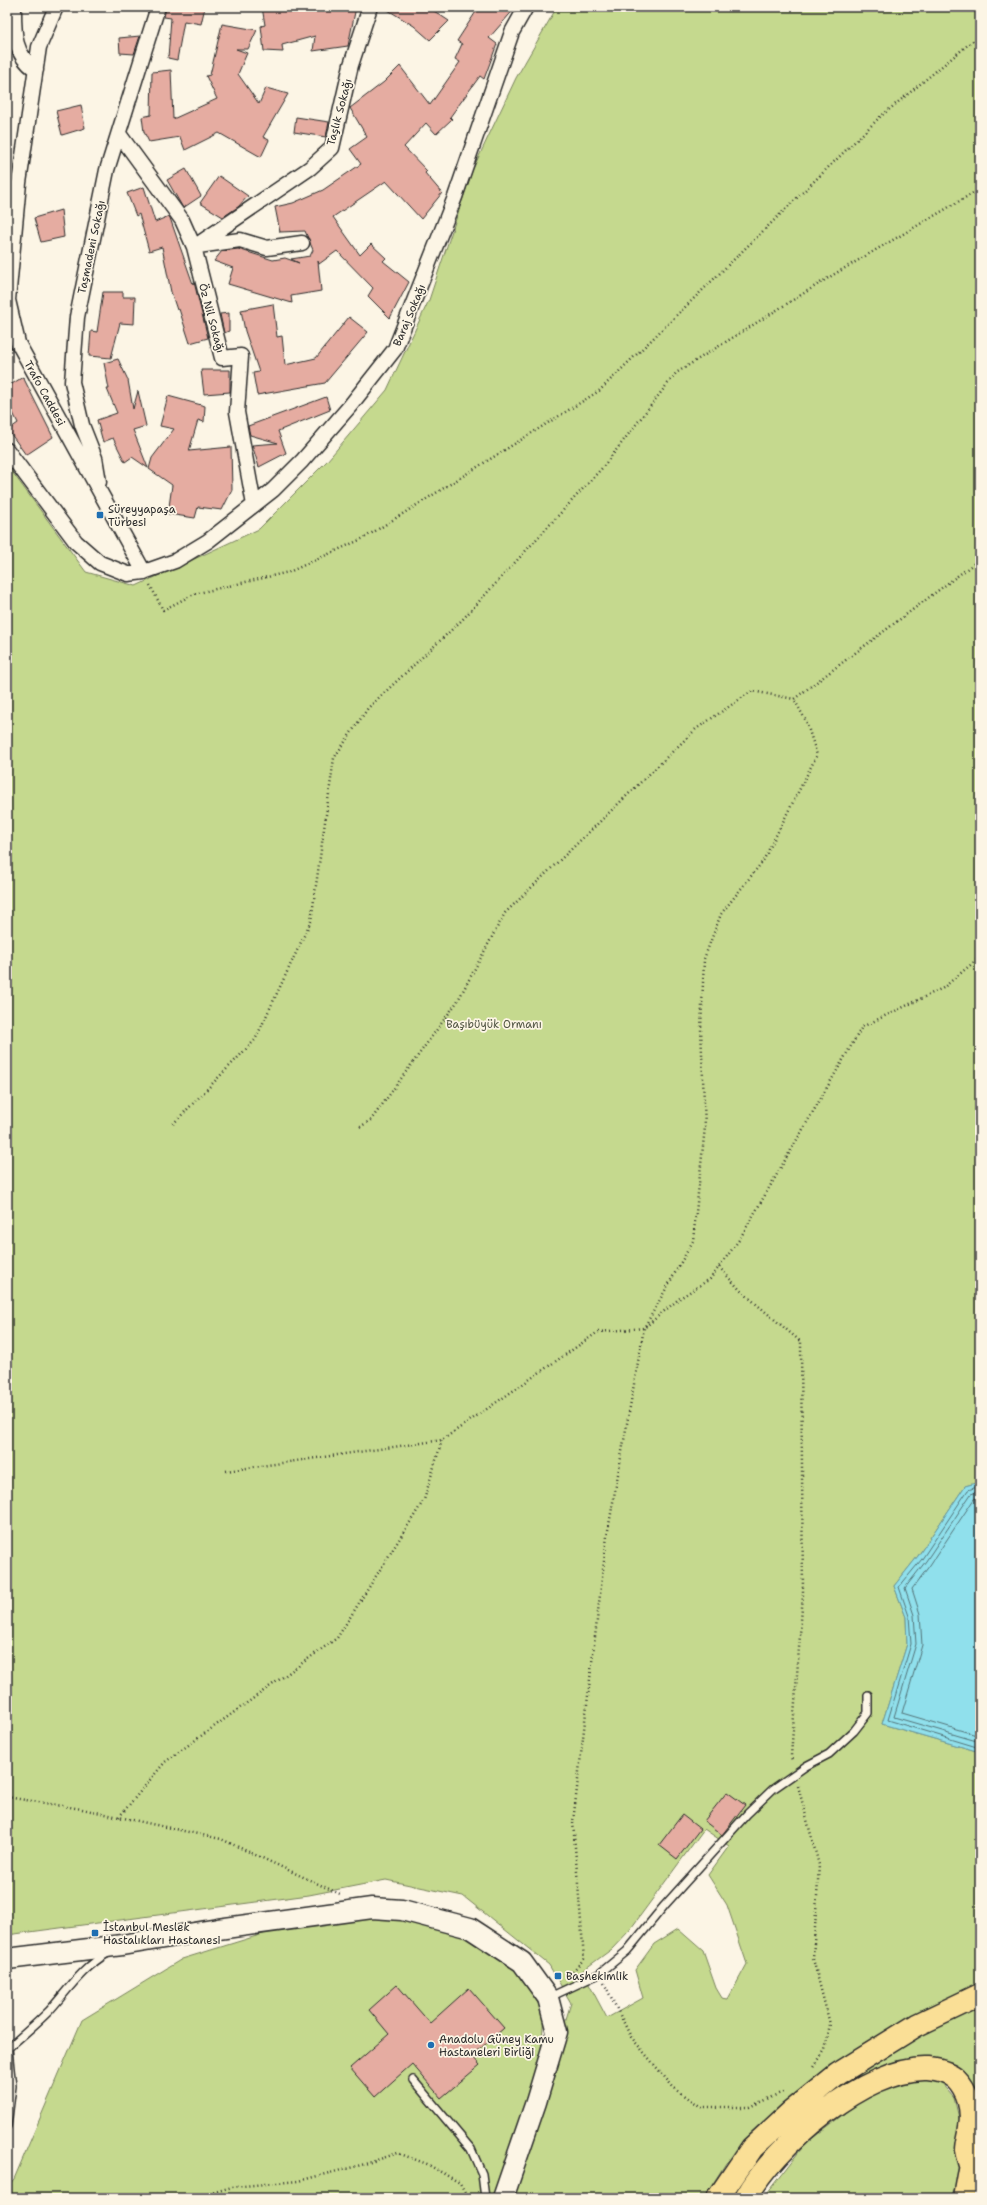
<svg xmlns="http://www.w3.org/2000/svg" width="987" height="2205" font-family="'Shantell Sans',sans-serif">
  <rect width="100%" height="100%" fill="#fcf5e5"/>
  <filter id="ink" filterUnits="userSpaceOnUse"><feTurbulence type="fractalNoise" baseFrequency=".025" numOctaves="2"/><feDisplacementMap in="SourceGraphic" scale="8" xChannelSelector="R" yChannelSelector="G"/><feConvolveMatrix kernelMatrix="1 2 1 2 8 2 1 2 1" color-interpolation-filters="sRGB"/></filter>
  <g filter="url(#ink)">
    <path fill="#c5d98e" stroke="#78825c" fill-rule="evenodd" d="M557,7H980V1482L965,1486L918,1556L894,1586L906,1617L907,1644L882,1724L980,1752V1985L864,2044L792,2097L726,2163L704,2198H510L571,2003L549,1965L463,1896L386,1880L309,1895L7,1935V465L86,572L136,586L259,529L327,461L387,390L429,300L472,171L516,78ZM704,1829L729,1846L708,1875L727,1905L747,1964L728,1999L722,1998L716,1988L703,1951L678,1929L654,1944L635,1970L643,1998L607,2018L582,1971L612,1949L629,1931Z
      M364,1917L408,1920L468,1935L503,1956L527,1984L544,2014L541,2052L498,2198H7V2187L14,2179L82,2020L182,1959L289,1926Z
      M980,2002V2080L974,2098L951,2067H890L741,2198H724L738,2176L826,2092L946,2019Z
      M921,2075L941,2083L954,2098L961,2126L957,2186L949,2198H763L805,2144L863,2099L890,2084Z"/>
    <path fill="#90e0ec" stroke="#68989f" d="M980,1482V1752L882,1724L907,1644L906,1617L894,1586L918,1556L965,1486Z"/>
    <g fill="none" stroke-linecap="round" stroke-linejoin="round">
      <path stroke="#537378" stroke-width="1" d="M980,1486L968,1490L922,1559L899,1587L909,1616L911,1644L888,1720L980,1748
        M980,1491L971,1494L926,1561L905,1588L914,1615L916,1644L894,1717L980,1742
        M980,1497L974,1499L930,1565L912,1589L920,1614L922,1645L902,1713L980,1736"/>
    </g>
    <path fill="#e5aca1" stroke="#2b2b2b" d="M166,7H205L201,24L184,21L177,60L168,58L171,18L164,17Z
      M262,7H356L348,46L313,51L315,36L282,45L283,52L264,51L261,26L265,25Z
      M383,7H428L449,21L430,40L414,26Z
      M479,7H516L489,38L497,44L484,79L480,76L450,117L452,119L436,134L426,123L404,147L427,171L425,173L442,193L421,219L386,181L333,217L360,255L371,244L386,258L383,261L409,282L390,318L368,296L373,288L337,251L319,264L318,261L321,291L291,296L292,303L228,284L233,268L214,261L222,251L238,249L273,260L285,258L299,263L291,259L310,256L313,250L305,231L280,232L275,207L293,203L323,190L361,164L350,149L367,137L350,108L384,82L400,66L430,105L460,62L455,59L462,44L457,41Z
      M222,24L257,30L248,49H236L247,53L238,74L259,104L266,88L288,94L263,137L269,140L261,157L219,133L185,150L180,137L149,142L144,132L142,117L151,115L152,72L171,70L173,119L217,99L206,76L210,75Z
      M140,36L134,54L120,53L119,38Z
      M81,105L85,128L62,135L56,111Z
      M296,117L329,122L326,137L294,132Z
      M186,169L201,196L183,208L167,180Z
      M219,176L248,196L238,207L223,217L200,203Z
      M144,187L155,222L169,216L170,218L193,284L194,282L208,338L190,343L179,309L177,310L171,292L162,247L149,251L139,214L136,216L127,193Z
      M61,210L64,237L41,242L34,218Z
      M103,292H123V297H135L134,324L120,323L111,358L89,356L91,331L97,332Z
      M273,304L277,337L282,336L285,365L316,358L349,317L368,332L325,383L257,395L253,373L259,372L245,331L241,310Z
      M229,313V331L224,333L220,314Z
      M118,359L128,380L133,409L138,391L146,426L133,430L148,468L132,457L125,462L113,438L103,442L97,420L117,413L107,389H109L104,363Z
      M201,370H230V392L204,394Z
      M23,377L53,437L26,455L8,430L18,423L7,401V387Z
      M168,396L205,406L204,422L198,420L189,451L231,447L232,490L222,510L198,507L195,518L168,514L172,485L149,469L152,458L174,429L160,426Z
      M326,397L330,410L278,431L286,453L259,467L252,445L278,443L250,435L248,426Z
      M727,1792L745,1805L722,1835L704,1821Z
      M682,1815L700,1829L677,1859L659,1845Z
      M397,1985L430,2023L469,1988L504,2028L472,2056L480,2065L441,2098L412,2064L375,2097L350,2068L389,2034L369,2010Z"/>
    <g fill="none" stroke-linecap="round" stroke-linejoin="round">
      <g stroke="#2b2b2b" stroke-width="10">
        <path id="service" d="M550,1997L599,1974L627,1951L664,1906L747,1814L773,1789L806,1766L829,1754L854,1731L868,1713V1695
          M7,2045L8,2048C22,2036 36,2024 49,2011C67,1991 84,1966 108,1953
          M8,2073L10,2069L8,2048
          M413,2080L471,2149L482,2174L485,2198
          M7,2126L12,2086L10,2069"/>
      </g>
      <g stroke="#2b2b2b" stroke-width="17">
        <path id="minor" d="M14,7C14,32 13,54 36,70
          M56,7L39,47L19,183L8,300L18,343L144,572
          M119,134L182,220L194,247L222,358L241,356L237,412L254,505
          M198,246L240,240L267,248L302,243
          M194,247L310,168L332,148L351,65L370,7
          M7,450L76,542L100,563L128,574L144,572L175,561L208,541L273,490L302,461L350,406L395,349L455,197L512,32L526,7
          M99,482L95,458L82,425L72,382L77,317L107,170L158,7"/>
      </g>
      <g stroke="#2b2b2b" stroke-width="23">
        <path id="secondary" d="M7,1959L122,1945L218,1929L372,1908L402,1910L470,1928L522,1962L548,1998L557,2032L536,2102L503,2198"/>
      </g>
      <g stroke="#2b2b2b" stroke-width="25">
        <path id="trunk" d="M718,2198L752,2148L790,2113L838,2074L917,2025L980,1995
          M746,2198C774,2146 866,2066 928,2069C937,2070 949,2072 956,2079C968,2091 973,2110 970,2126C969,2134 966,2143 966,2150C967,2156 969,2162 971,2168
          M965,2198L973,2154"/>
      </g>
      <path stroke="#2b2b2b" stroke-width="2.5" stroke-dasharray="1 3" stroke-linecap="butt" d="M150,585L163,610L194,594L289,572L364,538L599,391L880,117L980,35
        M173,1124L255,1040L311,921L334,758L368,708L462,620L603,467L676,373L833,275L980,189
        M360,1127L371,1120L457,1002L505,913L696,729L752,691L794,699L980,559
        M719,1267L741,1291L801,1342L803,1594L791,1756L792,1761
        M226,1471L442,1440L598,1332L644,1328L680,1298L710,1279L739,1240L862,1027L943,988L980,957
        M798,1786L819,1865L813,1959L830,2024L825,2050L813,2068
        M7,1797L82,1809L221,1839L340,1894
        M119,1817L165,1762L337,1638L424,1500L442,1440
        M570,1974L584,1959L573,1822L607,1536L644,1328L693,1241L705,1127L701,1029L704,959L721,914L763,861L817,755L806,721L794,699
        M604,1983L631,2037L673,2087L701,2107H749L785,2091
        M194,2198L232,2187L298,2181L365,2164L398,2153L427,2164L460,2183L468,2198"/>
      <use href="#service" stroke="#fcf5e5" stroke-width="7"/>
      <use href="#minor" stroke="#fcf5e5" stroke-width="14"/>
      <use href="#secondary" stroke="#fcf5e5" stroke-width="20"/>
      <use href="#trunk" stroke="#fadf96" stroke-width="22"/>
    </g>
  </g>
  <g fill="#1f6fb2" stroke="#fcf5e5" stroke-width="1.5">
    <rect x="96" y="511" width="8" height="8" rx="2"/>
    <rect x="91" y="1929" width="8" height="8" rx="2"/>
    <rect x="554" y="1972" width="8" height="8" rx="2"/>
    <circle cx="431" cy="2045" r="4"/>
  </g>
  <g text-anchor="middle" stroke-width="3.5" stroke-linejoin="round" paint-order="stroke">
    <g font-size="11" fill="#2b2b2b" stroke="#fcf5e5">
      <text transform="translate(339 112) rotate(-75)" y="4">Taşlık Sokağı</text>
      <text transform="translate(91 247) rotate(-78)" y="4">Taşmadeni Sokağı</text>
      <text transform="translate(409 315) rotate(-67)" y="4">Baraj Sokağı</text>
      <text transform="translate(212 318) rotate(75)" y="4">Öz Nil Sokağı</text>
      <text transform="translate(45 393) rotate(61)" y="4">Trafo Caddesi</text>
    </g>
    <g font-size="11" fill="#2b2b2b" stroke="#fcf5e5" text-anchor="start">
      <text x="108" y="513">Süreyyapaşa<tspan x="108" dy="13">Türbesi</tspan></text>
      <text x="103" y="1931">İstanbul Meslek<tspan x="103" dy="13">Hastalıkları Hastanesi</tspan></text>
      <text x="566" y="1980">Başhekimlik</text>
      <text x="439" y="2043">Anadolu Güney Kamu<tspan x="439" dy="13">Hastaneleri Birliği</tspan></text>
    </g>
    <g font-size="11" fill="#525644" stroke="#fcf5e5">
      <text x="494" y="1028">Başıbüyük Ormanı</text>
    </g>
  </g>
  <rect width="987" height="2205" fill="none" stroke="#fcf5e5" stroke-width="24"/>
  <rect x="12" y="12" width="963" height="2181" fill="none" stroke="#2b2b2b" stroke-width="1.5" filter="url(#ink)"/>
</svg>
